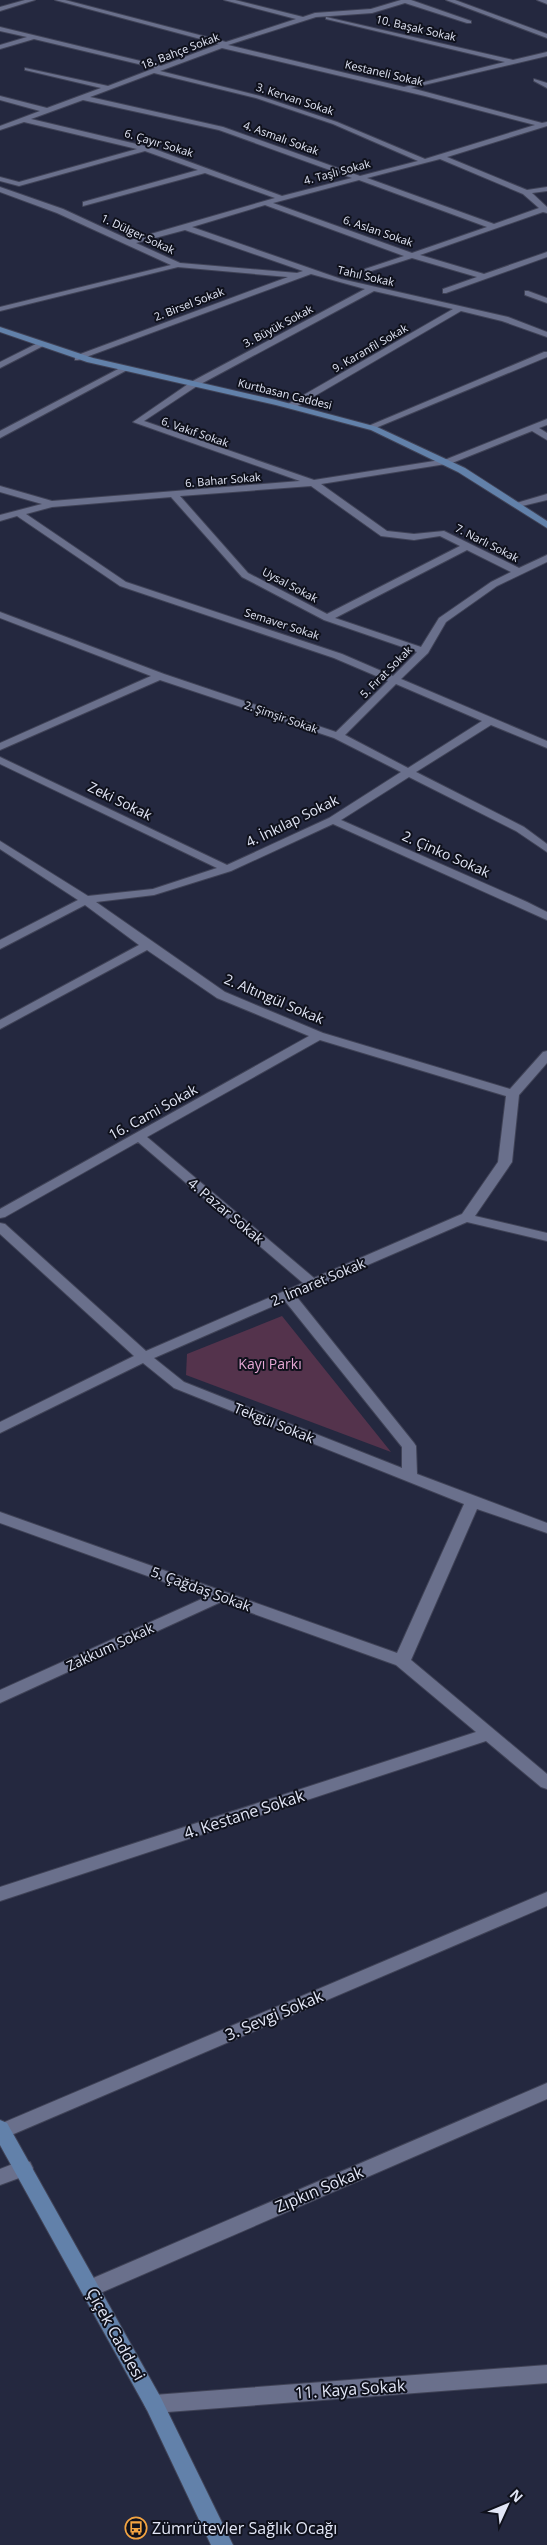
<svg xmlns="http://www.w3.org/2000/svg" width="547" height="2545" font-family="'Open Sans',sans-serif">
  <rect width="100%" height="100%" fill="#24283f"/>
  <path fill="#54334c" d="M282,1316L391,1452L186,1375L187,1354Z"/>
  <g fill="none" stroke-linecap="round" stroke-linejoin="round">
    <g stroke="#404357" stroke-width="2">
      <path id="minor" d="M25,0H35L0,11V7Z
        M55,0H65L226,42L296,19L224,0H235L303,17L315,13L371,9L401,0H411L471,21V23H467L405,3L372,13L316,17L228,45L404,87L505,62L326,19V17L513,60L547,52V56L411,88L542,123L547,122V126L447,157L527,190L547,187V191L532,193L547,207V213L543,212L420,255L484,274L547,252V257L446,293H443V289L477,277L412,258L365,273V269L404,256L265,205L192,227L341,279L508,317L547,332V337L502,321L461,311L294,408H288V404L453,309L374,291L197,386L144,421L314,480L447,459L547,419V425L539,428L547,433V440L532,431L452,463L321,484L387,531L414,534L444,531L519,568L547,555V562L497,586L446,622L428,653L401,679L547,741V748L491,725L416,772L524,827L547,844V852L516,831L409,777L341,820L527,902L547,912V920L333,824L231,871L154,895L96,902L225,992L323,1033L510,1089L543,1052L547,1051V1063L519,1095L512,1162L475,1216L547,1233V1241L467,1222L296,1296L414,1443L416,1446L417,1474L547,1523V1533L477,1509L411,1660L547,1774V1789L541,1787L486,1741L0,1901V1887L476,1732L396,1665L221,1602L0,1703V1690L206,1597L0,1523V1512L397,1653L464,1504L174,1388L143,1363L0,1433V1422L134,1356L0,1234V1223L5,1224L146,1351L303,1283L138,1142L5,1217L0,1218V1209L309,1036L217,998L147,950L0,1029V1020L139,945L85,905L0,949V940L78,900L0,849V841L88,896L153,889L217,868L0,764V757L227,865L329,818L401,772L334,738L160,680L0,750V743L151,676L0,618V612L164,674L336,732L388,681L334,658L120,586L17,516L0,521V515L42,504L0,492V486L52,501L300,481L133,422L191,382L365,289L311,274L78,360H75V356L288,277L178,267L0,311V307L171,265L57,213L0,192V187L63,209L130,240L275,198L205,173L83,206V202L198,170L145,151L19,186L0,181V177L19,182L137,149L24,122L0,130V126L40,111L0,100V96L47,108L101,88L25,70V68L108,86L155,68L34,39L0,49V45L27,37L0,31V27L161,66L219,44ZM222,48L425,96L535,125L425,159L337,122L260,96L160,71ZM154,73L256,98L333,124L418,161L360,176L223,127L90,97ZM83,100L219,130L352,178L282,196L149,147L31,119ZM440,159L523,194L539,208L494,224L367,178ZM359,180L487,227L412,253L273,203ZM185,230L303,271L297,273L180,263L136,243ZM311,486L381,536L414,540L440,536L460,546L327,614L248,573L180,496ZM171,497L242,577L324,620L417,652L393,676L342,654L126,582L26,514L52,507ZM467,550L511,572L491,582L439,618L421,647L335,618ZM396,684L482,721L408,768L345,735ZM320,1040L506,1096L498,1162L462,1214L314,1278L147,1137ZM285,1301L402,1447V1468L184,1382L154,1358Z
        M446,0H455L547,34V38Z
        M537,0H547V4Z
        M534,79L547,83V88L534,81Z
        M528,291L547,298V303L525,295V291Z
        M36,344L43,346L0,368V362Z
        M544,352H547V357L373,429L366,427Z
        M122,367L129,369L0,438V431Z
        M547,494V500L518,507L513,504Z
        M547,1892V1906L9,2136L0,2138V2124Z
        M547,2083V2099L98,2294L91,2297L84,2294L81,2288L84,2282Z
        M23,2160L30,2162L33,2168L30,2174L0,2185V2169Z
        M547,2365V2383L154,2413L147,2410L144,2404L147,2398L154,2395Z"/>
    </g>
    <g stroke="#404357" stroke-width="2">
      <path id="secondary" d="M0,327L93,358L276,400L377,427L465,468L547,521V528L458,472L371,430L276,405L87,362L0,332Z
        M0,2120L7,2123L161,2398L233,2545H211L147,2410L0,2145Z"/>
    </g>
    <use href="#minor" fill="#6a708c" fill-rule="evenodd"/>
    <use href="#secondary" fill="#6281aa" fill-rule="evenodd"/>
  </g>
  <defs>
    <g id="bus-ring" transform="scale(1.125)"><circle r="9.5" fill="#0f111c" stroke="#f3a442" stroke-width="1.5"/><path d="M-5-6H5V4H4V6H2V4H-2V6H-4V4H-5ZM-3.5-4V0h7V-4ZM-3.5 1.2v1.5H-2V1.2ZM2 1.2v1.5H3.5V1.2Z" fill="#f3a442"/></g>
  </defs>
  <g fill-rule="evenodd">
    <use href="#bus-ring" x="136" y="2528"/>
  </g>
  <g text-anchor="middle" stroke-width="4" stroke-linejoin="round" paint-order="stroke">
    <g font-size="11" fill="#e2e6f6" stroke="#0f111c">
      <text transform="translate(416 28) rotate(13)" y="4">10. Başak Sokak</text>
      <text transform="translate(180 51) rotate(-21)" y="4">18. Bahçe Sokak</text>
      <text transform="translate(384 73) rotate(13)" y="4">Kestaneli Sokak</text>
      <text transform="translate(295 99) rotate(18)" y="4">3. Kervan Sokak</text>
      <text transform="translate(281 138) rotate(20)" y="4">4. Asmalı Sokak</text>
      <text transform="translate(159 143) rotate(17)" y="4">6. Çayır Sokak</text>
      <text transform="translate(337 172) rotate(-15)" y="4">4. Taşlı Sokak</text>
      <text transform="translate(378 231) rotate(19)" y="4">6. Aslan Sokak</text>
      <text transform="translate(138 234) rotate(25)" y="4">1. Dülger Sokak</text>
      <text transform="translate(366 276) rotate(13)" y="4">Tahıl Sokak</text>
      <text transform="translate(189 304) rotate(-21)" y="4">2. Birsel Sokak</text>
      <text transform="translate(278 326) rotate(-28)" y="4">3. Büyük Sokak</text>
      <text transform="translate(370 348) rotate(-30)" y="4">9. Karanfil Sokak</text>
      <text transform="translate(285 394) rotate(14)" y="4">Kurtbasan Caddesi</text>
      <text transform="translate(195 432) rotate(19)" y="4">6. Vakıf Sokak</text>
      <text transform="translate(223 480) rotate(-5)" y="4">6. Bahar Sokak</text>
      <text transform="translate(487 543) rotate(27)" y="4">7. Narlı Sokak</text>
      <text transform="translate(290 585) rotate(28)" y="4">Uysal Sokak</text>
      <text transform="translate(282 624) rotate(18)" y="4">Semaver Sokak</text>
      <text transform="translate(386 672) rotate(-45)" y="4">5. Fırat Sokak</text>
      <text transform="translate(281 717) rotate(19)" y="4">2. Şimşir Sokak</text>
    </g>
    <g font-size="14" fill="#e2e6f6" stroke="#0f111c">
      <text transform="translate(120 801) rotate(26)" y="5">Zeki Sokak</text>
      <text transform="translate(292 821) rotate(-26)" y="5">4. İnkılap Sokak</text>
      <text transform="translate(446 854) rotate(24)" y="5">2. Çinko Sokak</text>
      <text transform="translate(274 999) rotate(23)" y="5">2. Altıngül Sokak</text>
      <text transform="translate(153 1112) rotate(-29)" y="5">16. Cami Sokak</text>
      <text transform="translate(226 1211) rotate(40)" y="5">4. Pazar Sokak</text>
      <text transform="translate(318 1282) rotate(-23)" y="5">2. İmaret Sokak</text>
      <text transform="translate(274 1423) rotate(22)" y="5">Tekgül Sokak</text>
      <text transform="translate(201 1589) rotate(20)" y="5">5. Çağdaş Sokak</text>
      <text transform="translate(110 1647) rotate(-25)" y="5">Zakkum Sokak</text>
    </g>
    <g font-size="14" fill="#e6a8d5" stroke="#0f111c">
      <text x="270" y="1369">Kayı Parkı</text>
    </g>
    <g font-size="16" fill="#e2e6f6" stroke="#0f111c">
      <text transform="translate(244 1814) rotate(-18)" y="6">4. Kestane Sokak</text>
      <text transform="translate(274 2015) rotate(-23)" y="6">3. Sevgi Sokak</text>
      <text transform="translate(319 2189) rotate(-23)" y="6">Zıpkın Sokak</text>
      <text transform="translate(116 2334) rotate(61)" y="6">Çiçek Caddesi</text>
      <text transform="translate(350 2389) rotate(-4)" y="6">11. Kaya Sokak</text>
    </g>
    <g font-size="16" fill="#e2e6f6" stroke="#0f111c" text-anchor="start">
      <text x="152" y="2534">Zümrütevler Sağlık Ocağı</text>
    </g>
  </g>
  <g transform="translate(507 2505) rotate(46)" stroke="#0f111c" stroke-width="4" paint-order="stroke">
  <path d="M0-4L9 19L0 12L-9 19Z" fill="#e2e6f6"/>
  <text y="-8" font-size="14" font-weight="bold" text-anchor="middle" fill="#e2e6f6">N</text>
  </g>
</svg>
